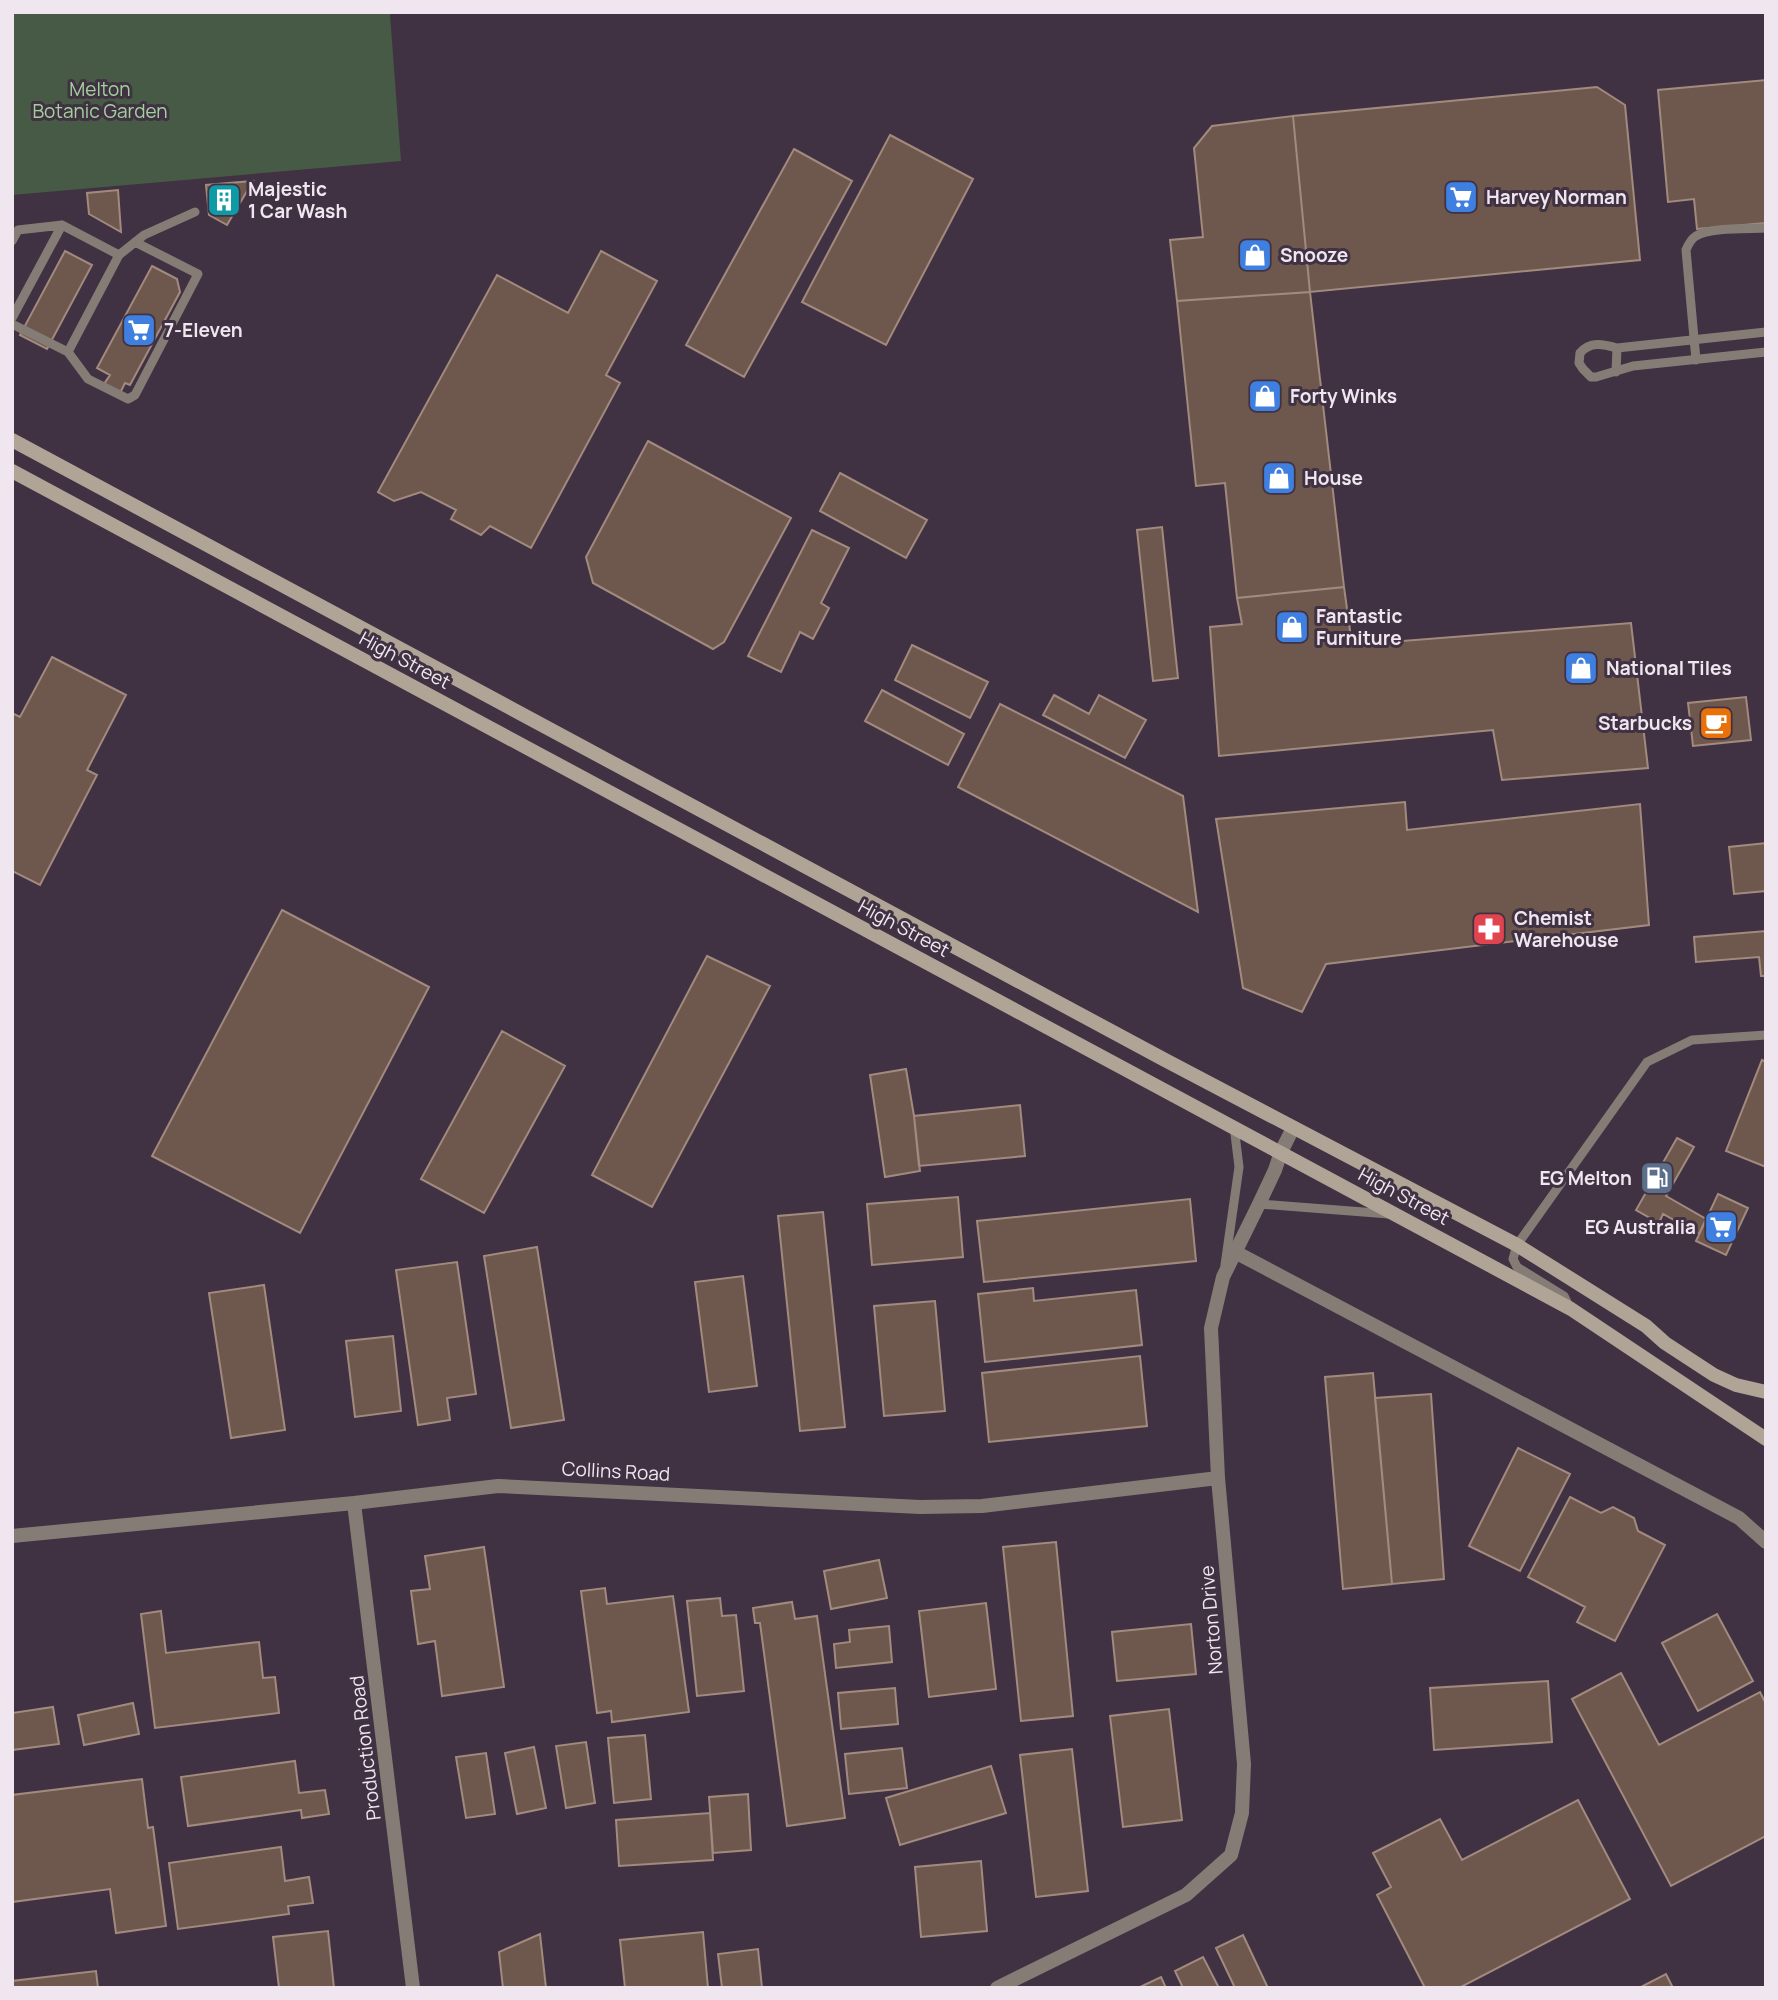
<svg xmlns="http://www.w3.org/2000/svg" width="1778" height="2000" font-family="Manrope,sans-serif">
  <rect width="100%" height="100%" fill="#403242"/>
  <path fill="#475a45" d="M12,12H392L390,15L401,161L12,195Z"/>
  <path fill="#6e584d" stroke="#a28a7f" stroke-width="2" d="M1766,80V223L1697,229L1694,199L1668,202L1658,90Z
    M1597,87L1625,105L1640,260L1310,292L1293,116Z
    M1293,116L1310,292L1177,301L1170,240L1203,237L1194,148L1212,126Z
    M890,135L973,179L886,345L802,302Z
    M794,149L852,181L744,377L686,345Z
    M253,181L227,225L209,215L206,185Z
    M118,190L121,232L89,214L87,193Z
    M65,251L92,265L47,349L20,335Z
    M601,251L657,281L606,375L620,383L531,548L490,526L481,535L451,519L456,510L421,492L394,501L378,492L497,275L568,313Z
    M152,266L177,279L180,292L130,385L125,383L120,393L104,384L110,375L97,368Z
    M1310,292L1344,587L1237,598L1225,483L1196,486L1177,301Z
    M648,441L791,518L724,642L713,649L593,583L586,557Z
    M840,473L927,520L906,558L820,511Z
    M1162,527L1178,678L1153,681L1137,530Z
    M812,530L849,548L821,603L829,608L813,639L800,632L781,672L748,656Z
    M1344,587L1352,645L1631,623L1648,768L1502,780L1493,730L1219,756L1210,627L1242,624L1237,598Z
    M912,645L988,682L970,718L895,680Z
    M52,657L126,695L87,770L97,775L40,885L12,871V713L20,717Z
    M882,690L964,734L948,765L865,721Z
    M1054,695L1089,714L1099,695L1146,720L1125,758L1043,715Z
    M1746,697L1751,740L1693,746L1688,703Z
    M1000,704L1183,796L1198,912L958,787Z
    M1405,802L1407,830L1640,804L1649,925L1326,964L1302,1012L1243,988L1216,819Z
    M1766,843V891L1734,894L1729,847Z
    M282,910L429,987L300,1233L152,1156Z
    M1766,931V976H1761L1759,957L1696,962L1694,937Z
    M707,956L770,986L652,1207L592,1175Z
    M502,1031L565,1066L484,1213L421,1179Z
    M1762,1060L1766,1062V1167L1726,1151Z
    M906,1069L914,1116L920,1171L885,1177L870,1075Z
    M1020,1105L1025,1156L919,1166L914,1116Z
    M1677,1138L1694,1147L1666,1196L1706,1219L1699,1234L1663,1214L1659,1223L1636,1210Z
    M1718,1194L1748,1208L1726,1255L1696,1241Z
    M958,1197L963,1257L872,1265L867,1204Z
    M1190,1199L1196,1261L984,1282L977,1221Z
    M823,1212L845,1427L800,1431L778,1216Z
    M537,1247L564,1420L511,1428L484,1256Z
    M457,1262L476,1394L447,1398L450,1420L418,1425L396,1270Z
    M743,1276L757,1386L709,1392L695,1282Z
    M264,1285L285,1430L231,1438L209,1293Z
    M1033,1288L1034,1301L1136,1290L1142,1345L985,1362L978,1294Z
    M935,1301L945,1411L884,1416L874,1306Z
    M393,1336L401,1411L355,1417L346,1341Z
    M1140,1356L1147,1426L989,1442L982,1373Z
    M1373,1373L1392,1584L1343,1589L1325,1377Z
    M1431,1394L1444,1579L1392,1584L1375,1398Z
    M1518,1448L1570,1474L1520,1571L1469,1546Z
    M1570,1497L1601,1513L1613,1507L1634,1518L1638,1531L1665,1545L1615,1641L1577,1622L1585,1607L1528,1577Z
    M1056,1542L1073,1716L1021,1721L1003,1547Z
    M484,1547L504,1687L442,1696L435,1641L418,1644L411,1591L430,1589L425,1556Z
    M879,1560L887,1598L831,1609L824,1571Z
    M605,1588L607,1604L673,1596L689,1712L612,1722L611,1711L597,1713L581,1591Z
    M720,1598L722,1616L736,1615L744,1691L697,1696L687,1601Z
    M792,1602L795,1619L817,1616L845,1818L787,1826L760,1623H755L753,1608Z
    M986,1603L996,1689L929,1697L919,1611Z
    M161,1611L166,1653L259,1642L263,1678L275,1677L279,1713L155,1728L141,1614Z
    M1717,1614L1753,1681L1698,1711L1662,1643Z
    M1191,1624L1196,1674L1117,1681L1112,1632Z
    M889,1626L892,1662L836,1668L834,1644L850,1642L849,1630Z
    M1621,1673L1659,1745L1760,1692L1766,1704V1836L1671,1886L1572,1699Z
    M1548,1681L1552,1742L1434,1750L1430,1688Z
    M895,1688L898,1724L841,1729L838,1693Z
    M133,1703L139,1734L84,1745L78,1715Z
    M53,1707L59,1744L12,1750V1713Z
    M1169,1709L1182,1820L1123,1827L1110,1716Z
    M645,1735L651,1799L614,1803L608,1738Z
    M586,1742L595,1803L566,1808L556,1746Z
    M534,1747L546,1808L517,1814L505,1753Z
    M902,1748L907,1788L849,1794L845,1754Z
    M1072,1749L1088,1891L1036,1897L1020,1755Z
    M486,1753L495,1814L466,1818L456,1757Z
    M295,1761L299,1793L325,1790L329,1814L302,1818L301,1810L188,1826L181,1777Z
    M991,1766L1006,1813L900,1845L886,1798Z
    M142,1779L148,1828L153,1827L166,1926L116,1933L110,1889L12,1902V1795Z
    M748,1794L751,1850L713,1853L709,1797Z
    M1578,1800L1630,1899L1459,1988H1425L1377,1895L1391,1887L1373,1853L1440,1819L1462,1860Z
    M710,1813L713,1860L619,1866L616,1820Z
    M281,1847L285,1881L309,1877L313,1903L288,1906L289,1914L178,1929L169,1863Z
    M981,1861L987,1931L921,1937L915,1867Z
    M328,1931L334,1988H279L273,1937Z
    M703,1932L708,1988H625L620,1940Z
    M540,1934L546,1988H503L499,1952Z
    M1243,1935L1268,1988H1235L1216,1948Z
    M758,1949L762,1988H722L718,1954Z
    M1203,1957L1219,1988H1183L1175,1971Z
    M96,1971L98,1988H12V1981Z
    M1666,1974L1673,1988H1639Z
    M1161,1977L1166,1988H1138Z"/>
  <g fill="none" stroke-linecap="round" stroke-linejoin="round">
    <path stroke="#857d75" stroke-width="9" d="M12,241L18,230L62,225L119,255
      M12,318L62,225
      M12,324L68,352L119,255L144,235L195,212
      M1766,332L1617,348C1603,344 1590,341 1580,353L1579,363L1583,369L1591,377H1596L1633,366L1766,352
      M68,352L88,379L128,399L135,395L198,274L135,242
      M1696,360L1686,250C1688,245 1691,239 1696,236C1709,227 1749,229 1766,228
      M1616,372L1617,348
      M1259,1204L1389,1214
      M1225,1265L1239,1167L1234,1126
      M1570,1308L1564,1296L1517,1267L1513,1259L1517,1245L1647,1062L1692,1040L1766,1035"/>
    <path stroke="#857d75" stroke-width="14" d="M1235,1252L1739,1518L1766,1542
      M354,1503L413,1988
      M12,1536L354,1503L498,1486L920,1507L982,1506L1218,1478
      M997,1988L1186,1895L1231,1855L1242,1813L1244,1764L1218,1478L1211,1328L1223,1277L1259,1204L1275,1170L1281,1152L1293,1128"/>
    <path stroke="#b0a497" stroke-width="14" d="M12,440L1165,1060L1517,1245L1646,1326L1665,1343L1714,1375L1736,1385L1766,1392
      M12,471L1571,1309L1766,1439"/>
  </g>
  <defs>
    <g id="supermarket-square" transform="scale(1.75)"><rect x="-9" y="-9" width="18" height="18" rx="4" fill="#3f7fe0" stroke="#403242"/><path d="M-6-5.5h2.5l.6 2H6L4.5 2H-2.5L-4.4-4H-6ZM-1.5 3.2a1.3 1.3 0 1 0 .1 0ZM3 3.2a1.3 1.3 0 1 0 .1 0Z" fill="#fff"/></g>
    <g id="building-square" transform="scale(1.75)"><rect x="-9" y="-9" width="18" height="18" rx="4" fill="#0f9aa8" stroke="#403242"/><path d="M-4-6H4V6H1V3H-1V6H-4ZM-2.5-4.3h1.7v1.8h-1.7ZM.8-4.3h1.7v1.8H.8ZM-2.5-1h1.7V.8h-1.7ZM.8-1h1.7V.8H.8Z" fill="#fff"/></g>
    <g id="shop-square" transform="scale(1.75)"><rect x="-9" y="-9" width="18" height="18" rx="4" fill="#3f7fe0" stroke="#403242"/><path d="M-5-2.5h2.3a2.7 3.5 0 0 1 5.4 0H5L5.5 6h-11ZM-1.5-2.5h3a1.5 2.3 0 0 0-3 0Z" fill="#fff"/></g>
    <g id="cafe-square" transform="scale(1.75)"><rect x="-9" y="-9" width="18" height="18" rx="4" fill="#e8710a" stroke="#403242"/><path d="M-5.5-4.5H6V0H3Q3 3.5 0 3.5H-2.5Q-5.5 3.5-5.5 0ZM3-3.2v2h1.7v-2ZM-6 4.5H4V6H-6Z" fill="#fff"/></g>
    <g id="pharmacy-square" transform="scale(1.75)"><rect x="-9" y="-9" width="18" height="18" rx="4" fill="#e0444e" stroke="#403242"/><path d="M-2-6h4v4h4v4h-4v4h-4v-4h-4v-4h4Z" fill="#fff"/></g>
    <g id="fuel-square" transform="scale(1.75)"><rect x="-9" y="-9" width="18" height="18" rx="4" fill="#5c6f8a" stroke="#403242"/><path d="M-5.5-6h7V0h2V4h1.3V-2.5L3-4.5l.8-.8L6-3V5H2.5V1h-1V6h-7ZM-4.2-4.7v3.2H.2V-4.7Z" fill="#fff"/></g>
  </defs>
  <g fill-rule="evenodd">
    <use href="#supermarket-square" x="1461" y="197"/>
    <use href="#building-square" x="224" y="200"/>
    <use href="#shop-square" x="1255" y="255"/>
    <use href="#supermarket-square" x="139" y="330"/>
    <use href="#shop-square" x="1265" y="396"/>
    <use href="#shop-square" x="1279" y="478"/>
    <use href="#shop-square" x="1292" y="627"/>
    <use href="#shop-square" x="1581" y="668"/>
    <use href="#cafe-square" x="1716" y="723"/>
    <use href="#pharmacy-square" x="1489" y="929"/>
    <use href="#fuel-square" x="1657" y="1178"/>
    <use href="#supermarket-square" x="1721" y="1227"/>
  </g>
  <g text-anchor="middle" stroke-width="6" stroke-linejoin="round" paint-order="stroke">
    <g font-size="19" fill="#a2d19c" stroke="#403242">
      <text x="100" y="96">Melton<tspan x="100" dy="22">Botanic Garden</tspan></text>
    </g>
    <g font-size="19" font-weight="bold" fill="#efe6f0" stroke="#403242" text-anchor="start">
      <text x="248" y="196">Majestic<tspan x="248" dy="22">1 Car Wash</tspan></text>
      <text x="1486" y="204">Harvey Norman</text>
      <text x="1280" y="262">Snooze</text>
      <text x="164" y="337">7-Eleven</text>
      <text x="1290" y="403">Forty Winks</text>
      <text x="1304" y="485">House</text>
      <text x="1316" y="623">Fantastic<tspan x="1316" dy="22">Furniture</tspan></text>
      <text x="1606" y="675">National Tiles</text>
      <text x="1692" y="730" text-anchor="end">Starbucks</text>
      <text x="1514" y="925">Chemist<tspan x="1514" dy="22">Warehouse</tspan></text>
      <text x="1632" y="1185" text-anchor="end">EG Melton</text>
      <text x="1696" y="1234" text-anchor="end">EG Australia</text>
    </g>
    <g font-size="19" fill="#efe6f0" stroke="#403242">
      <text transform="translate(405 660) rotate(28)" y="7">High Street</text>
      <text transform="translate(904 928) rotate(28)" y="7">High Street</text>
      <text transform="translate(1404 1196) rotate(28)" y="7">High Street</text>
      <text transform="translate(616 1471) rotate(3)" y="7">Collins Road</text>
      <text transform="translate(1211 1620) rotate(-95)" y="7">Norton Drive</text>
      <text transform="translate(365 1748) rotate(-97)" y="7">Production Road</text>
    </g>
  </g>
  <rect width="1778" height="2000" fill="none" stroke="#efe6f0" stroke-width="28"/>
</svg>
